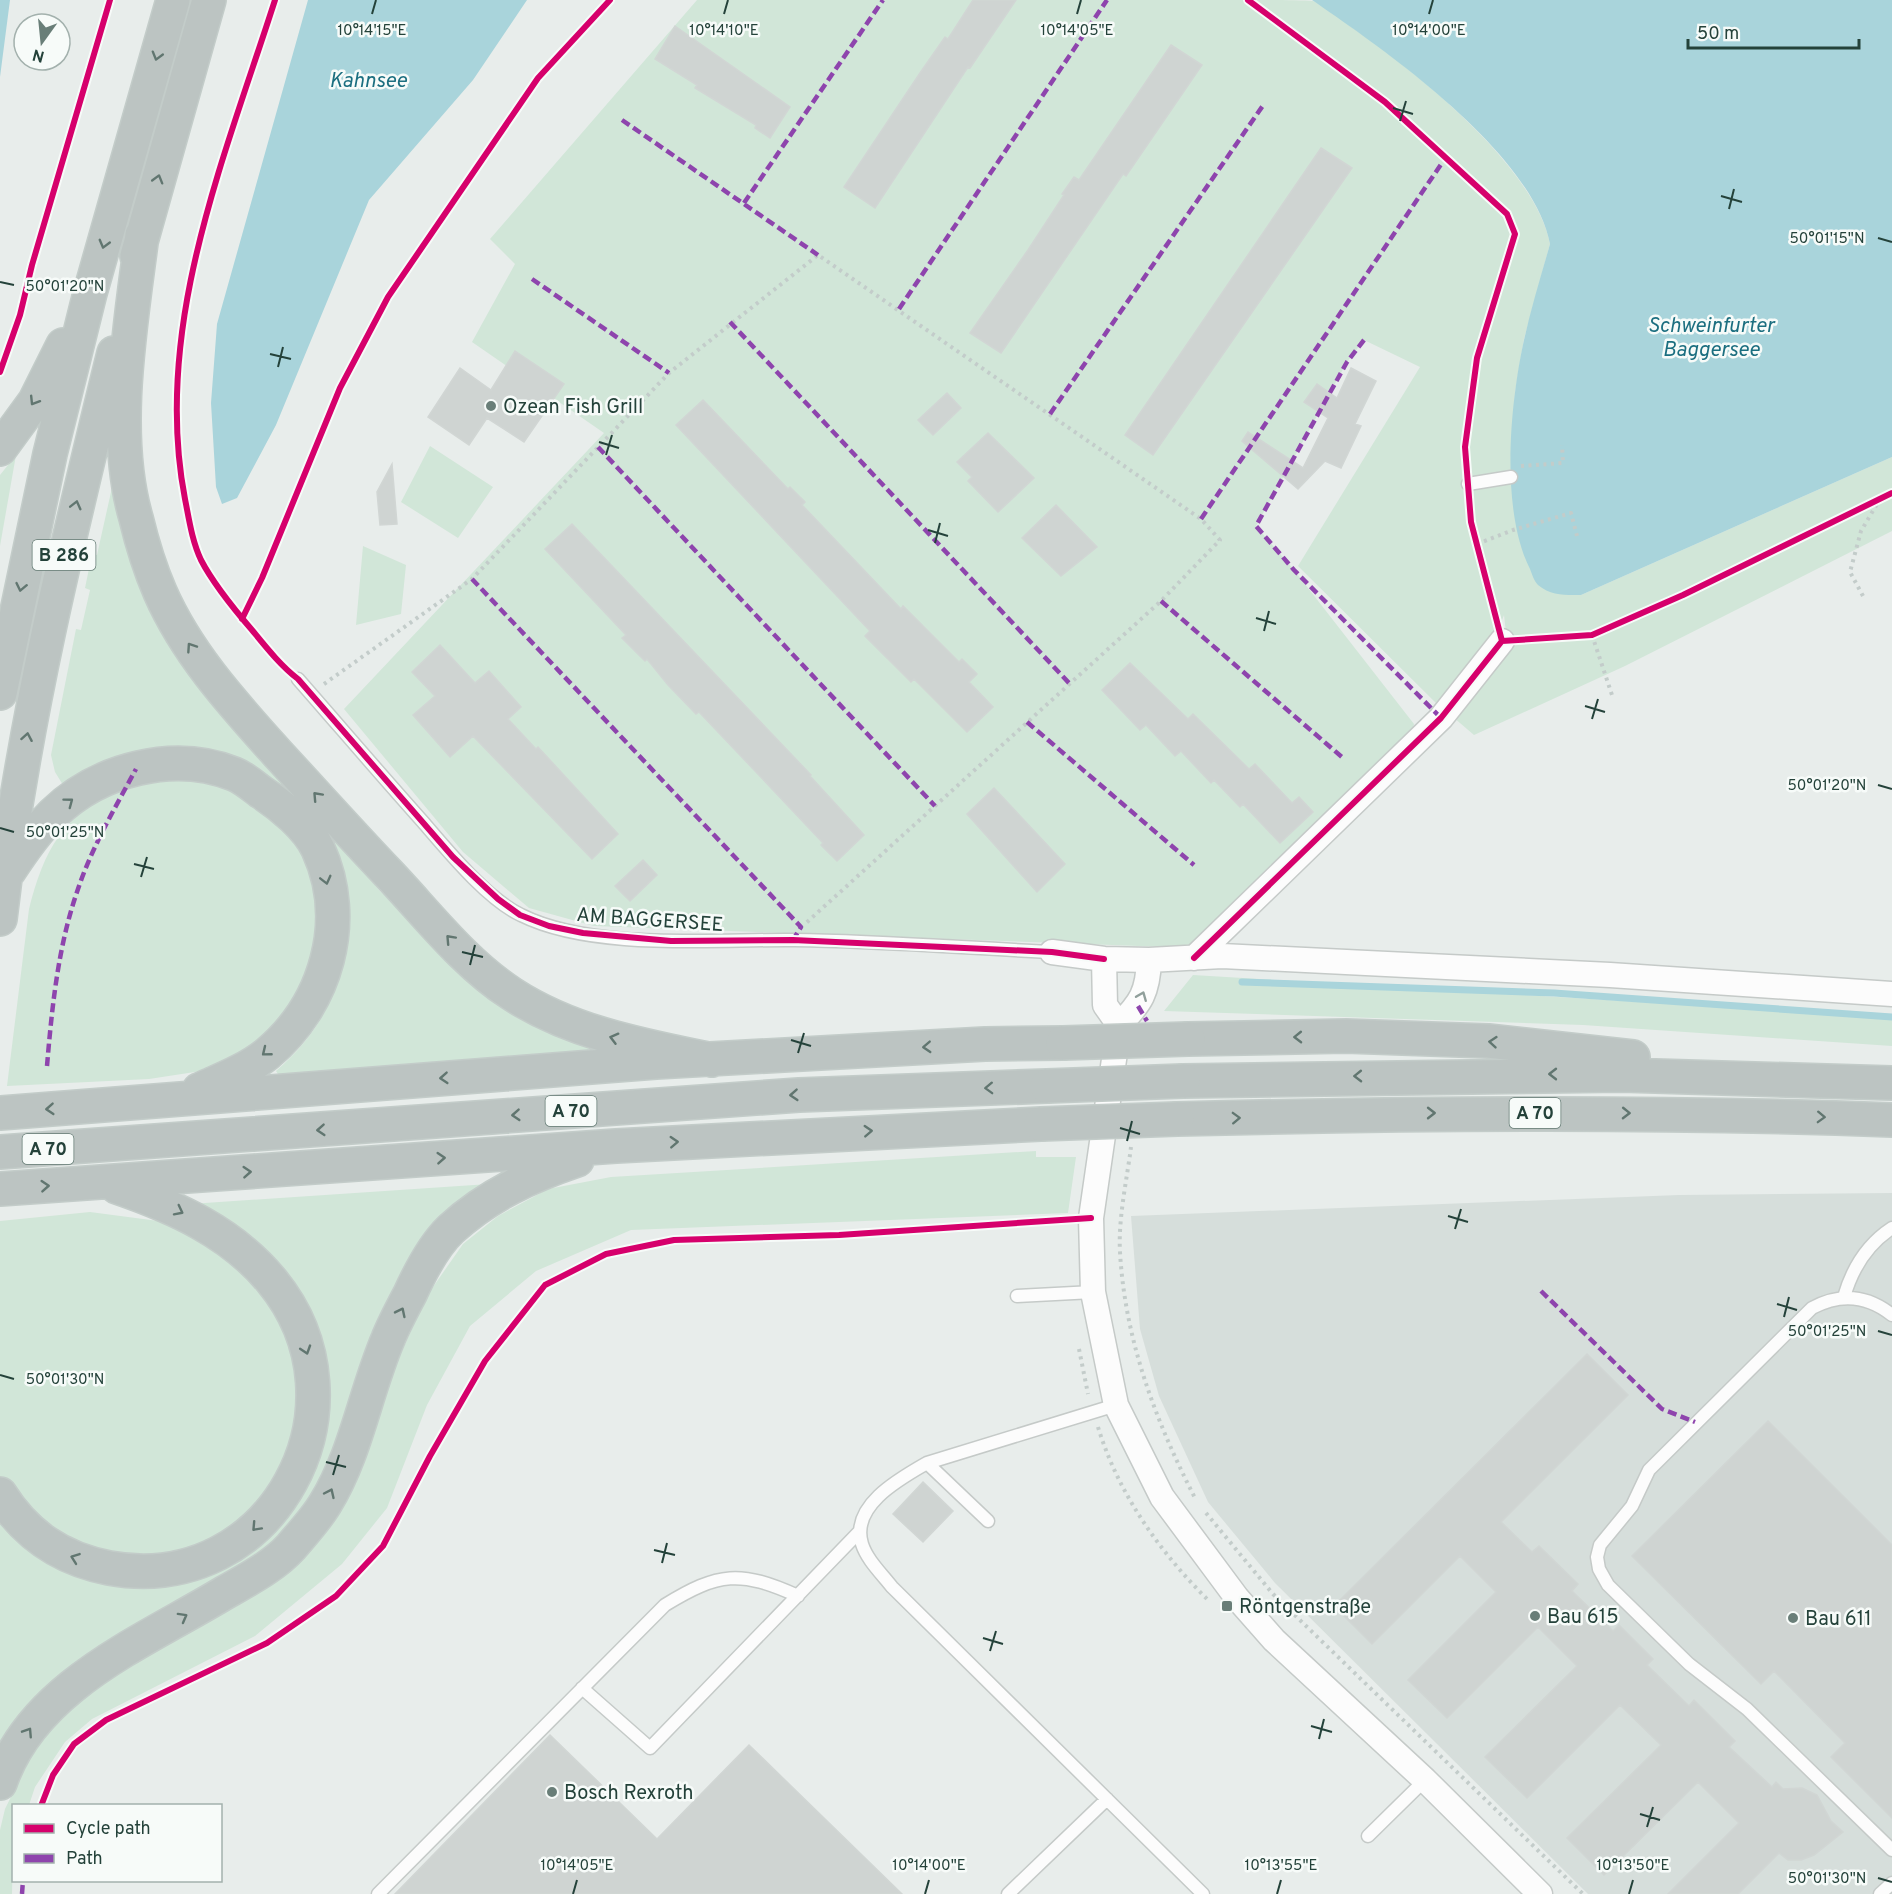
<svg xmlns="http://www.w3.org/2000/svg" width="1892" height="1894" font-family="Overpass,sans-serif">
  <rect width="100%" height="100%" fill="#e8edeb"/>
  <path fill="#d6dedb" d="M1892,1193V1894H1588L1275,1583L1208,1502L1159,1396L1140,1329L1131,1216L1679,1195Z"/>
  <path fill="#d1e6d8" d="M697,0H1246L1385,103L1446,157L1385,102L1249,0C1264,0 1300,0 1313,1C1326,6 1339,18 1350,26C1414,70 1535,166 1550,244L1524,339L1515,392L1511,477L1581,595L1892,457V531L1625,666L1474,735L1446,711L1508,651L1504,615L1491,649L1439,706L1298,566L1420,367L1364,340L1347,362L1256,526L1294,570L1414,724L1410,743L1194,948L594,926L529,908L463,852L344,709L604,433L472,342L515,264L490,239Z
    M430,446L493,487L458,538L401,502Z
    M16,455L0,546V475Z
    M113,483L286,782L380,891L496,1002L613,1054L280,1077L276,1071C333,1021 341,980 348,907L241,763L63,785L55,772L51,755L76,629L81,630L90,590L85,588L92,554L97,555Z
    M363,546L406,565L401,614L356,625Z
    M202,779L235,790L263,804L300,847L312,877L321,930L290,1018L221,1068L149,1079L7,1086L29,909C44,850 63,814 121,790C129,787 138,782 146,780C163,776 184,779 202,779Z
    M1193,975L1892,1017V1046L1583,1025L1164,1011Z
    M1036,1151V1157H1076L1068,1213L631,1230L536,1271L470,1326L427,1405L387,1508L342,1564L255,1636L92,1719L65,1742L35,1787L29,1805L14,1806L12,1894H0V1830L5,1809L39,1740L72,1703L166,1641L242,1597L364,1455L398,1360L426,1297L463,1244L498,1216L548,1189L611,1177Z
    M504,1183L447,1225L340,1446L299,1515L263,1554L0,1763V1508L130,1579L290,1502L304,1315L190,1204Z
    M90,1212L166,1222L195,1233L248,1275L297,1348V1452L241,1531L165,1564L65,1545L0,1479V1221Z"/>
  <path fill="#a9d4db" d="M0,0H10L0,77Z
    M308,0H527L473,80L369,200L276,425L237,498L222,504L216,487L211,403L217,324Z
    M1312,0H1892V457L1581,595C1565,595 1551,596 1538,585C1534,581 1532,574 1530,569C1500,510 1510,403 1524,340C1531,308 1541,276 1550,244C1533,153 1385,50 1312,0Z"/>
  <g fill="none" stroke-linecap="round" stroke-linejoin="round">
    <path stroke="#a9d4db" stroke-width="7" d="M1242,982L1554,993L1892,1017"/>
  </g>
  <path fill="#cfd4d2" stroke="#d1d6d4" stroke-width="1.5" d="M973,0H1016L970,68L968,67L875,208L844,187L920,73L945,37L948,39Z
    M675,26L790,107L770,138L755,128L756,125L695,88L697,85L655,59Z
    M1171,45L1202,65L1126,176L1123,174L1001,353L970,333L1028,250L1064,195L1062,194L1074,177L1079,180Z
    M1321,148L1352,168L1153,455L1125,435Z
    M515,351L564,384L524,442L487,418L469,445L428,417L460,368L491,390Z
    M1351,368L1376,381L1355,424L1361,426L1341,468L1325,461L1298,489L1242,441L1248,432L1303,468L1328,418L1304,402L1317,384L1337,398Z
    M947,393L961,408L933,435L918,420Z
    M703,400L788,489L790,487L805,502L802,505L901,609L903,606L959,662L962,659L977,674L969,682L993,707L967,732L914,679L911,682L865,636L870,631L676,425Z
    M988,433L1034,478L998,512L968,481L972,477L957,462Z
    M392,464L397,524L380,525L377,492Z
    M1056,505L1097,547L1061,576L1022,538Z
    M572,524L811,775L810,776L864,835L837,861L821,845L823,843L756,772L699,712L696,714L668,685L647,659L645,661L622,638L626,635L545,549Z
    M440,645L475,683L489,671L521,707L508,719L536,749L538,747L618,834L592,859L473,736L450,757L413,715L435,696L412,672Z
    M1130,663L1188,719L1193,714L1249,769L1255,764L1292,803L1299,797L1313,812L1280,843L1243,804L1240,807L1214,780L1211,783L1181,751L1175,756L1146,725L1140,730L1102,690Z
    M994,788L1065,864L1037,892L967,814Z
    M643,860L657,875L630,901L615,886Z
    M1587,1354L1628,1395L1501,1522L1532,1552L1539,1546L1578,1584L1572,1591L1613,1631L1619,1625L1653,1659L1647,1665L1689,1706L1694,1700L1735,1741L1729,1747L1772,1787L1776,1782L1783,1789L1802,1788L1817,1795L1831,1821L1843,1832L1814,1855L1801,1860H1788L1779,1853L1738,1894H1668L1739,1823L1698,1782L1604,1875L1567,1838L1661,1745L1620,1705L1527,1798L1485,1757L1577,1666L1538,1627L1447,1718L1408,1680L1496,1592L1460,1556L1372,1644L1334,1606Z
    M1768,1421L1892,1545V1818L1831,1757L1845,1743L1774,1671L1761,1684L1632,1556Z
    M923,1482L953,1511L923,1542L893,1514Z
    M550,1735L657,1839L749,1745L902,1894H395Z"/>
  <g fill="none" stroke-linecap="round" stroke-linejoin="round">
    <g stroke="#c5cac8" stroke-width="15">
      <path id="lane" d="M1468,484L1511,477
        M298,679C340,727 381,775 423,822C448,851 487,899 521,915C593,951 715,939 794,940C880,941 966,948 1052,952
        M1017,1296L1093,1292
        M1844,1297C1852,1269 1866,1245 1892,1228
        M1892,1315C1867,1295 1840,1293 1812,1308L1649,1470L1632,1506L1600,1545L1597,1557L1599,1569L1608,1585L1689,1664L1747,1709L1892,1850
        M1116,1405L927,1463C899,1479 850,1506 862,1544C867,1560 882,1574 892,1587L1203,1894
        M927,1463L988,1521
        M582,1688L650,1748L860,1531
        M1368,1836L1425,1780
        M378,1894L665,1605C719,1572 740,1570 798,1596
        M1008,1894L1107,1799
        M1880,1894L1892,1883"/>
    </g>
    <g stroke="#c5cac8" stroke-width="27">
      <path id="street" d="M1052,952L1104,959L1149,960L1222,956L1610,975L1892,994
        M1194,958L1441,718L1502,641
        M1104,959L1105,1005L1119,1025
        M1149,960C1148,992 1141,1003 1119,1025L1091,1218L1093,1292L1116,1405L1162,1497L1237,1598L1274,1640L1425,1780L1540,1894"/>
    </g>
    <g stroke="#c3ccc9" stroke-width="36">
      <path id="highway" d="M142,235C131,322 111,433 136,518C142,543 150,569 160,592C187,654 234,705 278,754C315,794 351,834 388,873C427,914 464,963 512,994C572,1033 644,1046 712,1060
        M137,256L209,0
        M0,449L35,401L63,345
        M0,693L50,454L90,293L173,0
        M9,871C22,851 36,831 53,814C99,769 174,750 234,774C244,778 253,786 261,792C281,805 308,827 318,849C351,921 326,1005 267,1054C247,1070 221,1080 199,1090
        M0,919C22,727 68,540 114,353
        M1188,1039L1346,1036L1488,1041L1633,1057
        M1183,1081L1622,1075L1892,1083
        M0,1113L656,1062L985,1044L1063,1043
        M1177,1119C1416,1113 1654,1111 1892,1120
        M0,1152L799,1095L1047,1086
        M0,1189L616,1146L1041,1124
        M0,1494C26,1535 61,1559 109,1568C273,1598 375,1405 271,1280C231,1232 175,1207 117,1187
        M0,1783C33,1686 143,1642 224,1593C245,1581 274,1566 291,1547C302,1534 316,1519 325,1504C356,1454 365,1393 388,1339C394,1324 402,1309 410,1294C420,1272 433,1246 451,1229C488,1195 530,1176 577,1160"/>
    </g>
    <path stroke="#c3ccca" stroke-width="4" stroke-dasharray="3 4.5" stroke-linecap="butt" d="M1521,466L1563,463L1562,445
      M1477,544L1513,530L1571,513L1577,536
      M1863,596L1850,572L1861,531L1880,499
      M1592,635L1612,695
      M324,684L472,579L669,373L818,255L1201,519L1220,540L1161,601L806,923
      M1131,1147C1127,1179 1118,1219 1120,1252C1125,1341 1156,1422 1196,1500
      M1079,1349L1088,1394
      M1098,1427C1118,1493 1159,1551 1207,1599
      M1206,1513L1273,1594L1583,1894"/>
    <use href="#lane" stroke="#fcfcfc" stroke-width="12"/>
    <use href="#street" stroke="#fcfcfc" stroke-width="24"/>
    <use href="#highway" stroke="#bcc4c2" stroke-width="33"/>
    <g stroke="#c3ccc9" stroke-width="36" stroke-linecap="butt">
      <path id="highway-bridge" d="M1063,1043L1188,1039
        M1047,1086L1183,1081
        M1041,1124L1177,1119"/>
    </g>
    <use href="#highway-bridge" stroke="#bcc4c2" stroke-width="33"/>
    <path stroke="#8e44ad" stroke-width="4.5" stroke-dasharray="9 4.5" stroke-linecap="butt" d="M622,120L818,255
      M744,203L883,0
      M532,279L669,373
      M899,309L1107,0
      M730,322L1069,683
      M1364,340L1347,362L1256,526L1294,570L1441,718
      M1050,414L1264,104
      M598,447L935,806
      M1201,519L1446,157
      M472,579L801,927L793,940
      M1161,601L1343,758
      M1027,722L1194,865
      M1138,1006L1147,1021
      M47,1066C52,1007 58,946 78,889C92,847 115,808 136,769
      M1541,1291L1662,1409L1695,1422
      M22,1894L23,1880"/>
    <g stroke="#f7fbf9" stroke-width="10">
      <path id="cycleway" d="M275,0C224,159 152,329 185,499C189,519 192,541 201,560C214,585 233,608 252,630C266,647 280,665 298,679L453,857L498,899L520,915L549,926L583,933L671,941L793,940L1052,952L1104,959
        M1248,0L1385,102L1507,214L1515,234L1477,358L1465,447L1471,522L1502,641L1592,635L1683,595L1892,493
        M0,372L20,315L32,265L110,0
        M242,619L262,578L340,388L388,297L538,78L610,0
        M1194,958L1441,718L1502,641
        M41,1806L53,1775L74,1744L106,1720L267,1643L336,1596L383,1546L430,1456L485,1361L545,1285L606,1254L674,1240L839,1235L1091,1218"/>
    </g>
    <use href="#cycleway" stroke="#d6006c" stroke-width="6"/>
  </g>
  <defs><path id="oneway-chevron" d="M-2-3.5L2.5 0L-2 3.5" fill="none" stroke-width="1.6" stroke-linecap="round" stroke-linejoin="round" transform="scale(1.5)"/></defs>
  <g stroke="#617670">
    <use href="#oneway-chevron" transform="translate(157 56) rotate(106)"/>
    <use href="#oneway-chevron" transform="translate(158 179) rotate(-74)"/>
    <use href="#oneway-chevron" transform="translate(104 244) rotate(105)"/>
    <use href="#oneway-chevron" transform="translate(34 401) rotate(122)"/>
    <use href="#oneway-chevron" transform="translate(76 505) rotate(-76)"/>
    <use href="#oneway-chevron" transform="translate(21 587) rotate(102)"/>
    <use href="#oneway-chevron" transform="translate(191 647) rotate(-124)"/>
    <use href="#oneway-chevron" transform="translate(27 737) rotate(-80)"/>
    <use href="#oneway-chevron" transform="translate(317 796) rotate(-133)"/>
    <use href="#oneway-chevron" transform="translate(69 802) rotate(-37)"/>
    <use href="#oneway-chevron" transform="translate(326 880) rotate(76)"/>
    <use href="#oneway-chevron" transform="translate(450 939) rotate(-133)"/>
    <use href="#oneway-chevron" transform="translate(1298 1037) rotate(179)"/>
    <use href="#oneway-chevron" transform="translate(614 1038) rotate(-165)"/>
    <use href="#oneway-chevron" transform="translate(1493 1042) rotate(-175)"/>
    <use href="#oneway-chevron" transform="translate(927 1047) rotate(177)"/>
    <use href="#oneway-chevron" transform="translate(266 1052) rotate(141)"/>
    <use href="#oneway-chevron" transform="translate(1553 1074) rotate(-180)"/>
    <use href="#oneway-chevron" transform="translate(1358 1076) rotate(179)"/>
    <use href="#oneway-chevron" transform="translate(444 1078) rotate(176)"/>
    <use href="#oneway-chevron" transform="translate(989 1088) rotate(178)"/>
    <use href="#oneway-chevron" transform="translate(794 1095) rotate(176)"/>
    <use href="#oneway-chevron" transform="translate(50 1109) rotate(176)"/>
    <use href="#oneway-chevron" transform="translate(1431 1113)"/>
    <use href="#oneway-chevron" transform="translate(1626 1113) rotate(1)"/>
    <use href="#oneway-chevron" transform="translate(516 1115) rotate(176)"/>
    <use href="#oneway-chevron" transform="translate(1821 1117) rotate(2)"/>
    <use href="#oneway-chevron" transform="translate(1236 1118) rotate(-2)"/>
    <use href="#oneway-chevron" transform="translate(321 1130) rotate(176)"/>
    <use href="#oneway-chevron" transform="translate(868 1131) rotate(-3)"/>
    <use href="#oneway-chevron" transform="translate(674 1142) rotate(-3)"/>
    <use href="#oneway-chevron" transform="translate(441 1158) rotate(-4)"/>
    <use href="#oneway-chevron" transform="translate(247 1172) rotate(-4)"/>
    <use href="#oneway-chevron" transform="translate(45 1186) rotate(-4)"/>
    <use href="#oneway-chevron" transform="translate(179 1211) rotate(27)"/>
    <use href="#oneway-chevron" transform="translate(401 1312) rotate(-64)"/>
    <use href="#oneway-chevron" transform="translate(306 1350) rotate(72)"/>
    <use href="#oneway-chevron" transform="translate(330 1493) rotate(-65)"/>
    <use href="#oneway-chevron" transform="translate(256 1527) rotate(133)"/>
    <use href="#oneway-chevron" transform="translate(75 1558) rotate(-160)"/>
    <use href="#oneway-chevron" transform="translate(183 1617) rotate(-29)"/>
    <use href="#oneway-chevron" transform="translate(28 1732) rotate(-57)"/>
  </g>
  <use stroke="#909f9b" href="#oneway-chevron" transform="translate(1142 996) rotate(-68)"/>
  <path fill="none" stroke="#24423a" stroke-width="2" d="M372,14L376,0M724,14L728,0M1077,14L1081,0M1429,14L1433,0M1393,108L1413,114M1400,121L1406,101M1721,196L1742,202M1729,209L1734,189M1878,238L1892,242M0,282L14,285M270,354L291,359M278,367L283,347M599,442L619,448M606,455L612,435M928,530L948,536M935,543L940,523M1256,618L1276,624M1264,631L1269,611M1585,706L1605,712M1592,719L1598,699M1878,785L1892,789M0,828L14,832M134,864L154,869M141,877L147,857M462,952L483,957M470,965L475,945M791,1040L811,1046M798,1053L804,1033M1120,1128L1140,1134M1127,1141L1132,1121M1448,1216L1468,1222M1455,1229L1461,1209M1777,1304L1797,1310M1784,1317L1789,1297M1878,1331L1892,1335M0,1375L14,1379M326,1462L346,1467M333,1475L339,1455M654,1550L675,1555M662,1563L667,1543M983,1638L1003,1644M990,1651L996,1631M1311,1726L1332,1732M1319,1739L1324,1719M1640,1814L1660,1820M1647,1827L1653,1807M1878,1878L1892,1882M573,1894L577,1880M925,1894L929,1880M1277,1894L1281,1880M1629,1894L1633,1880"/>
  <g fill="#697e78" stroke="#f7fbf9" stroke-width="2">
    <circle cx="491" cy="406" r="6"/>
    <rect x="1221" y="1600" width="12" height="12" rx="3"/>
    <circle cx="1535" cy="1616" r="6"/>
    <circle cx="1793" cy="1618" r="6"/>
    <circle cx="552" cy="1792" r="6"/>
  </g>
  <g text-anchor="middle" stroke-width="5" stroke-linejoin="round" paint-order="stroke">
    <g fill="#f7fbf9" stroke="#637a73" stroke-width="1.5">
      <rect x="32.5" y="540" width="63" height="30" rx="4.5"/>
      <rect x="545.5" y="1096" width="51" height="30" rx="4.5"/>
      <rect x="1509.5" y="1098" width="51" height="30" rx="4.5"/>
      <rect x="22.5" y="1134" width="51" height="30" rx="4.5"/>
    </g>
    <g font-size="18" font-weight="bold" fill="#24423a">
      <text x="64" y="561">B 286</text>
      <text x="571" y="1117">A 70</text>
      <text x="1535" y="1119">A 70</text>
      <text x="48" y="1155">A 70</text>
    </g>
    <g font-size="20" fill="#24423a" stroke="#f7fbf9" text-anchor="start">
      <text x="503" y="413">Ozean Fish Grill</text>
      <text x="1239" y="1613">Röntgenstraße</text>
      <text x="1547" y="1623">Bau 615</text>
      <text x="1805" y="1625">Bau 611</text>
      <text x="564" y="1799">Bosch Rexroth</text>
    </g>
    <g font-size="20" fill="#24423a" stroke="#f7fbf9">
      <text transform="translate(650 919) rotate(4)" y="7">AM BAGGERSEE</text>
    </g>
    <g font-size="21" font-style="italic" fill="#1c6f80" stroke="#f7fbf9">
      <text x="368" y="87">Kahnsee</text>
      <text x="1711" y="332">Schweinfurter<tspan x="1711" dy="24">Baggersee</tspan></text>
    </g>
  </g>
  <g font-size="15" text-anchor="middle" fill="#24423a" stroke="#f7fbf9" stroke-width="5" stroke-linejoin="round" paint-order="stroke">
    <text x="372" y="35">10°14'15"E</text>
    <text x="724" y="35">10°14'10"E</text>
    <text x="1077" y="35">10°14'05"E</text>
    <text x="1429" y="35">10°14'00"E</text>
    <text x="1827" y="243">50°01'15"N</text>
    <text x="65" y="291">50°01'20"N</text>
    <text x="1827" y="790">50°01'20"N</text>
    <text x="65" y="837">50°01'25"N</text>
    <text x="1827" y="1336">50°01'25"N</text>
    <text x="65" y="1384">50°01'30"N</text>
    <text x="577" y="1870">10°14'05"E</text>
    <text x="929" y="1870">10°14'00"E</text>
    <text x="1281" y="1870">10°13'55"E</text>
    <text x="1633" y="1870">10°13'50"E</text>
    <text x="1827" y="1883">50°01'30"N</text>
  </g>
  <rect x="12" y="1804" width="210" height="78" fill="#f7fbf9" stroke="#a3b1ad" stroke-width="1.5"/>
  <rect x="24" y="1824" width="30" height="9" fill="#d6006c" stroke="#a3b1ad" stroke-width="1.5"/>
  <text x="66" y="1834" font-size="18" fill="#24423a">Cycle path</text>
  <rect x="24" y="1854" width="30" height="9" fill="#8e44ad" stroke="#a3b1ad" stroke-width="1.5"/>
  <text x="66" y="1864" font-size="18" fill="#24423a">Path</text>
  <g transform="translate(42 42) rotate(195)"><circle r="28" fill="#f7fbf9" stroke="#a3b1ad" stroke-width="1.5"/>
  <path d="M0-4.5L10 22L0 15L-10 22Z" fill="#697e78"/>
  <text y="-9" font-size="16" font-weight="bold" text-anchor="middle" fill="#24423a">N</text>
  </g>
  <path d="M1688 39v9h171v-9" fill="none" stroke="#24423a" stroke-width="3"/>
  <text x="1697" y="39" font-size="18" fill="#24423a" stroke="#f7fbf9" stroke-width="4.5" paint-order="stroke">50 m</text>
</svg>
